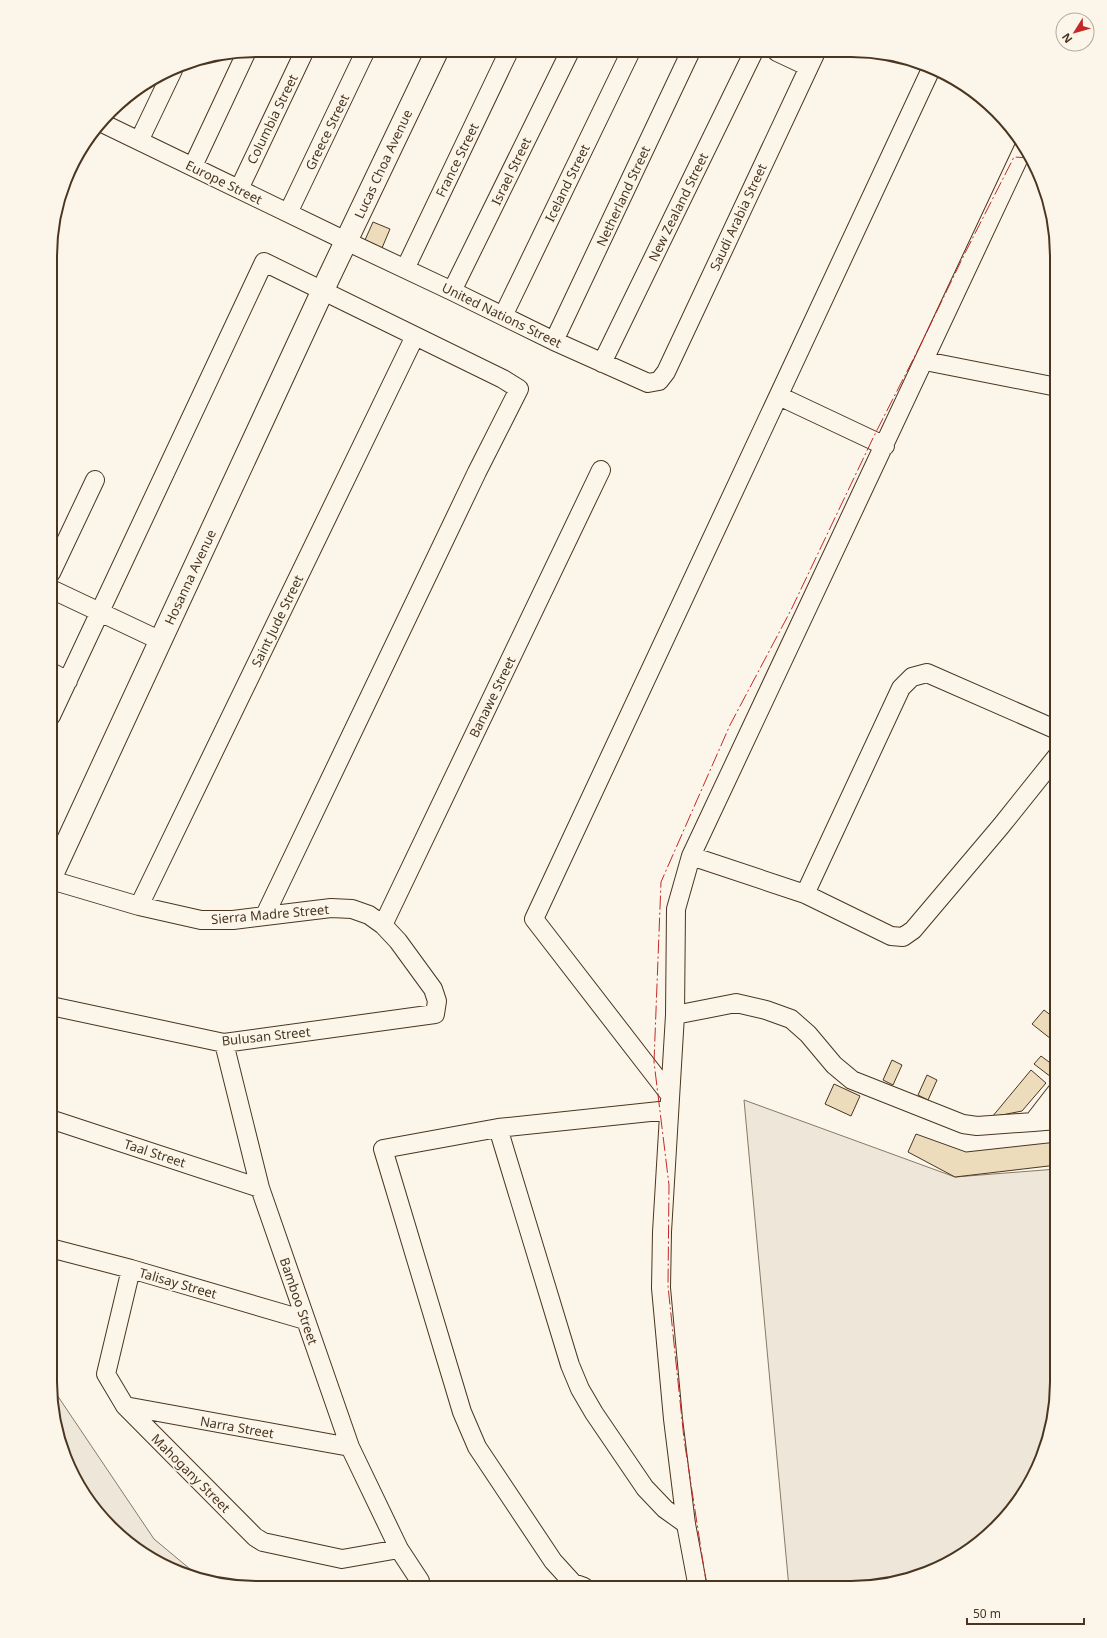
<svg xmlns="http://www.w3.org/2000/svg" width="1107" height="1638" font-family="'Noto Sans',sans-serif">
  <rect width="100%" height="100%" fill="#fbf6e9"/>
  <path fill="#ede6d9" stroke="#887966" d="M744,1100L955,1177L1057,1169V1396L1046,1449L1022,1497L977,1545L930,1572L852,1588H789Z
    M51,1386L154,1539L202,1579L177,1572L131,1546L93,1508L66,1461Z"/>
  <path fill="#ecdcbc" stroke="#4a3520" d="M373,222L390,229L382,248L365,240Z
    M1044,1010L1057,1020V1032L1051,1039L1032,1024Z
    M1041,1056L1057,1068L1051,1077L1034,1064Z
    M892,1060L902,1065L893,1085L883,1080Z
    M1031,1070L1046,1083L1022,1111L992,1117Z
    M927,1075L937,1080L928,1100L918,1095Z
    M834,1084L860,1096L851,1116L825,1104Z
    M916,1134L966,1152L1057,1142V1165L955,1177L908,1152Z"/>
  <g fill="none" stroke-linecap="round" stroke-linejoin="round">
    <g stroke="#4a3520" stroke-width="20">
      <path id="minor" d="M777,52L809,67
        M102,123L346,241L452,291L554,341L648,383L659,381L666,372L816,52
        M139,141L173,70
        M193,166L247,51
        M239,189L305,50
        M288,213L366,50
        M405,269L509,51
        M452,291L570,51
        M503,316L631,51
        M554,341L691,51
        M925,361L1057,387
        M602,363L754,51
        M779,396L885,446
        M51,573L95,480
        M51,589L161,641
        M51,672L68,681
        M51,716L264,262L503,379L519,389L477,472L265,915
        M691,856L805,894L891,936L903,937L913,930L1001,826L1057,756
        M805,894L901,688L912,677L927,673L1057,730
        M139,906L415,336
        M383,925L601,470
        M51,1006L224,1043L435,1014L437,1001L433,989L398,941L383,925L369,915L352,909L331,908L233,920H201L139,906L51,880
        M675,1015L736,1003L766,1010L791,1019L808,1034L834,1065L852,1080L963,1124L977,1126L1033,1122L1057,1091
        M224,1043L260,1188L350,1447L399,1549L420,1581
        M670,1095L534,919L932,67
        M50,1119L260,1188
        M1033,1122L1057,1120
        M498,1128L570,1365L580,1389L594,1413L645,1488L665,1509L686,1524
        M50,1248L131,1269L305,1320
        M131,1269L106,1374L125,1406L255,1537L263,1542L342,1559L399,1549
        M125,1406L350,1447
        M584,1587L573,1583L553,1561L477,1447L462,1412L383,1149L498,1128L669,1110
        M698,1588L686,1524L673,1419L661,1288L662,1232L675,1015L676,909L691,856L1024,147"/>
    </g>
    <g stroke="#4a3520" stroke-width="24">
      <path id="major" d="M51,877L329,277L437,51"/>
    </g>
    <use href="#minor" stroke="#fbf6e9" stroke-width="18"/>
    <use href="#major" stroke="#fbf6e9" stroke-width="22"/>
    <path stroke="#c62828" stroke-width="1" stroke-dasharray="14 3 2 3" stroke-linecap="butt" d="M707,1588L684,1439L668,1286L669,1185L654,1062L661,882L730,725L791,610L874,436L922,342L964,255L1014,157L1030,158"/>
  </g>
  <g text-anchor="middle" stroke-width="3" stroke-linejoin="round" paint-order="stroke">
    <g font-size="13" fill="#4a3520" stroke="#fbf6e9">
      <text transform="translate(272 119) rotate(-64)" y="5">Columbia Street</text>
      <text transform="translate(327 132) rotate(-64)" y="5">Greece Street</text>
      <text transform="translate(457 160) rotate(-64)" y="5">France Street</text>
      <text transform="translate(383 164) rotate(-65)" y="5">Lucas Choa Avenue</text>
      <text transform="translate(511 171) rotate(-64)" y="5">Israel Street</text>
      <text transform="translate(224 182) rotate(26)" y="5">Europe Street</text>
      <text transform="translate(567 183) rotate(-64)" y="5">Iceland Street</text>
      <text transform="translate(623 196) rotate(-65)" y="5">Netherland Street</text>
      <text transform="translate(678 207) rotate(-64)" y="5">New Zealand Street</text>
      <text transform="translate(738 217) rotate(-65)" y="5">Saudi Arabia Street</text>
      <text transform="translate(502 315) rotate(26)" y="5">United Nations Street</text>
      <text transform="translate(190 577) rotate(-65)" y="5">Hosanna Avenue</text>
      <text transform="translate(277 621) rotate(-64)" y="5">Saint Jude Street</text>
      <text transform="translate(492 697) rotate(-64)" y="5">Banawe Street</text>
      <text transform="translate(270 914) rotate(-5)" y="5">Sierra Madre Street</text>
      <text transform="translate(266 1036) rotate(-6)" y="5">Bulusan Street</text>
      <text transform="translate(155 1153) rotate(18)" y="5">Taal Street</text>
      <text transform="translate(178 1283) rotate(16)" y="5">Talisay Street</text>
      <text transform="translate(299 1301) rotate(71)" y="5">Bamboo Street</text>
      <text transform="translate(237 1427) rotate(10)" y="5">Narra Street</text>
      <text transform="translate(191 1473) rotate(45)" y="5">Mahogany Street</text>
    </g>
  </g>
  <path d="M0 0H1107V1638H0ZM256 57H851A199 199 0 0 1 1050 256V1382A199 199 0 0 1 851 1581H256A199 199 0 0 1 57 1382V256A199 199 0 0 1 256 57Z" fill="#fbf6e9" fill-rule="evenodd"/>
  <path fill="none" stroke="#4a3520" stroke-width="2" d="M256 57H851A199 199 0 0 1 1050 256V1382A199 199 0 0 1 851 1581H256A199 199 0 0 1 57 1382V256A199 199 0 0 1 256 57Z"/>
  <g transform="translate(1075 32) rotate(233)"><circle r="19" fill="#fbf6e9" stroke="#b4a999"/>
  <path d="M0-3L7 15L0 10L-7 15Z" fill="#c62828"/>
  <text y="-6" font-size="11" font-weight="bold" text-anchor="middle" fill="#4a3520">N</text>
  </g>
  <path d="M967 1618v6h117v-6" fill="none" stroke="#4a3520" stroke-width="2"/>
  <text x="973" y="1618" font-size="12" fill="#4a3520" stroke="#fbf6e9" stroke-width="3" paint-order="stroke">50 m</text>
</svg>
